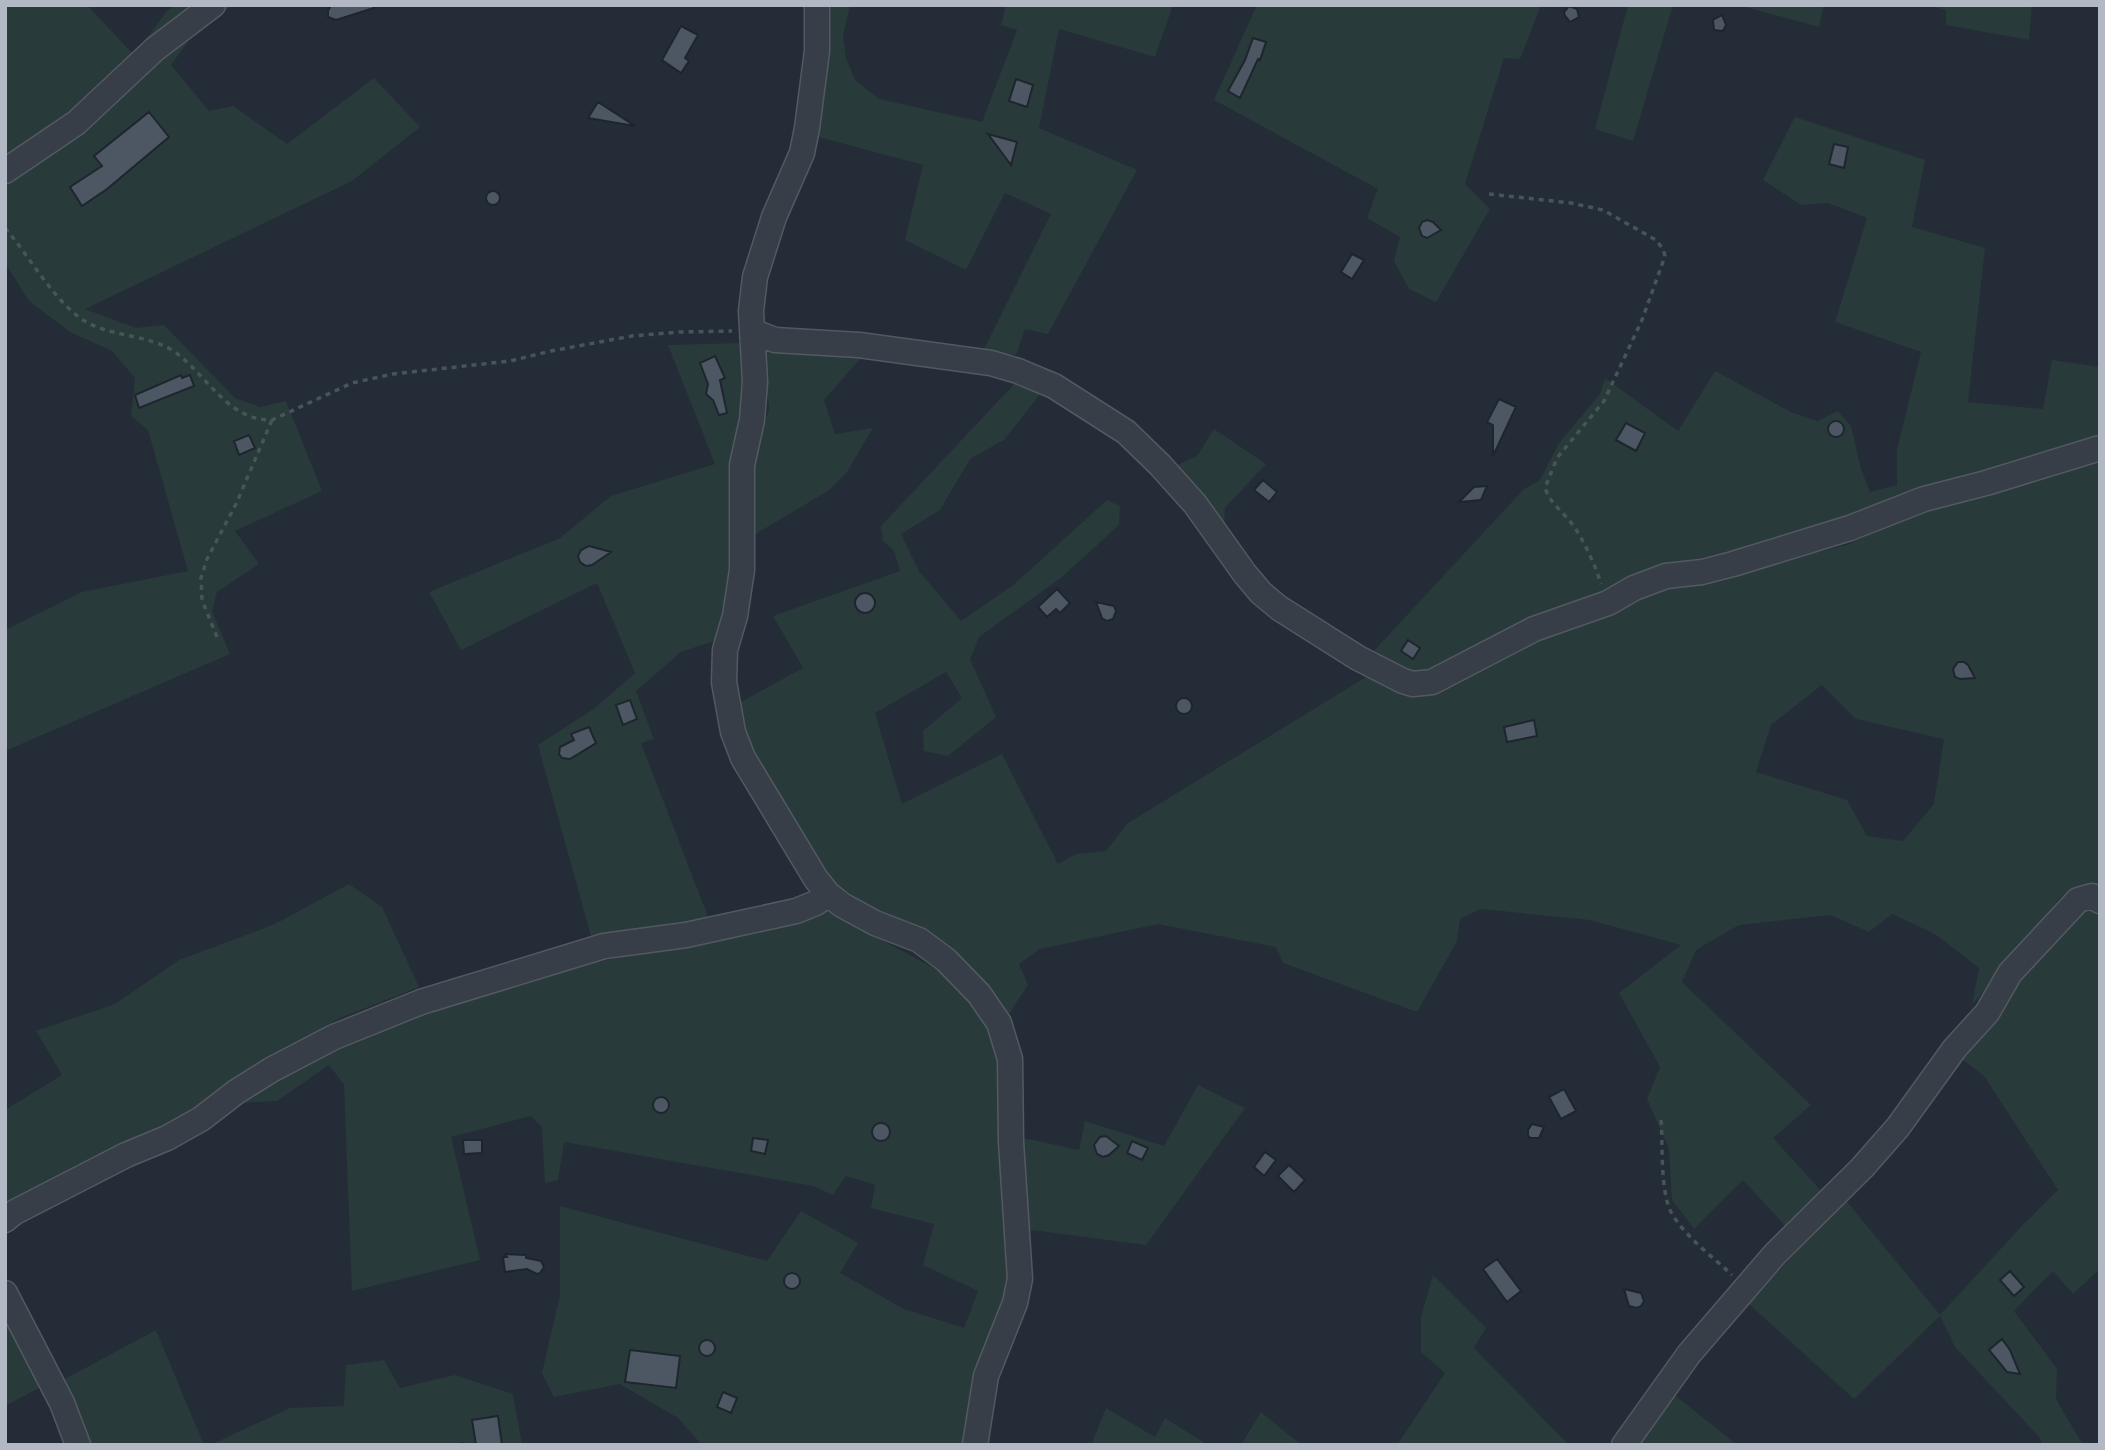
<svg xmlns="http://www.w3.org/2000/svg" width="2105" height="1450" font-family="Mulish,sans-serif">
  <rect width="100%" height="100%" fill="#242c37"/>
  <path fill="#293a3a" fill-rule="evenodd" d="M5,5H87L134,55L167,11L176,5H233L192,36L171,65L209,111L233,106L287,144L374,78L420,127L352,181L85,309L136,328L164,325L235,398L260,407L286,401L322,491L235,531L259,564L217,592L212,611L230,654L5,751V630L82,592L188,571L148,430L131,416L135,378L112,351L70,332L29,301L5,263Z
    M823,5H850L843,37L846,58L855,80L879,99L982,122L1017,30L1001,25L1006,5H1173L1155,57L1059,29L1039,128L1137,170L1048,334L1025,329L1016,355L982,353L1051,214L1005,193L966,270L905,240L923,165L815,136Z
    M1257,5H1541L1520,59L1504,58L1465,184L1490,209L1436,302L1409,289L1394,261L1400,237L1367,218L1378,189L1214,100Z
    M1628,5H1673L1633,141L1595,129Z
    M1738,5H1824L1819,27Z
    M1927,5H2032L2029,40L1946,25V10Z
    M1795,117L1925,160L1912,227L1985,248L1968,402L2043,409L2052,360L2100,367V441L1741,549L1651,569L1431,674L1408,673L1370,655L1524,489L1540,480L1559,443L1600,394L1605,378L1678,431L1715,371L1791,412L1817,421L1838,411L1851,426L1861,469L1870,492L1897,485V450L1921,352L1835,322L1867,218L1828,203L1801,205L1763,180Z
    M741,343L745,412L731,605L717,640L681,652L636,691L654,739L641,743L709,919L591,936L538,745L595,708L635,673L597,583L461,650L429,592L560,538L611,496L715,464L668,345Z
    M763,345L866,352L824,400L835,434L873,428L847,472L828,491L754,535L752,465L769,409Z
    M1016,382L1042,392L1004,440L970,459L940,510L901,534L919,571L961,621L1012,586L1107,500L1120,506L1119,525L1062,577L979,637L970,659L996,717L948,756L924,751L923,731L962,698L946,672L875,713L902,804L1002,754L1058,864L1076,854L1106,851L1128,823L1366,677L1413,697L1438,690L1536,635L1587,622L1662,589L1847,545L1925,508L2100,460V889L2083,885L2061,897L1972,1005L1979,968L1935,934L1892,914L1869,932L1830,915L1739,925L1696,950L1682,982L1811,1105L1773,1138L1823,1193L1788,1229L1743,1180L1694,1229L1672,1200L1669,1149L1647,1099L1660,1067L1619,993L1681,945L1590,920L1480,909L1460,919L1457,941L1417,1012L1283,963L1276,947L1158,924L1040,949L1019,964L1028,985L1006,1018L840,893L751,752L739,703L803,668L773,616L900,571L894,551L883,541L881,526ZM1822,685L1856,719L1944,739L1934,804L1903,841L1867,836L1847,800L1756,772L1771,725Z
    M1214,429L1266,464L1225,508L1224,527L1175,466L1197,456Z
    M349,884L382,907L419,987L340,1018L223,1087L190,1114L5,1204V1110L62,1075L36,1031L115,1004L179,960L275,924Z
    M830,907L865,931L947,975L982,1014L1000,1054L1011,1272L966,1445H702L678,1418L620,1384L554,1397L542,1373L560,1295V1206L767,1261L801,1211L858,1243L840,1273L904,1309L964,1328L978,1291L923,1265L934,1224L871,1208L875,1185L846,1176L833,1195L813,1186L564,1142L558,1180L545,1183L542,1127L531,1116L451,1137L480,1260L352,1291L344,1085L329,1065L277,1101L238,1103L318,1055L435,1008L586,964L801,922Z
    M2092,907L2100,912V1269L2073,1294L2053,1271L2014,1311L2057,1369L2056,1399L2083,1445H2042L2040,1438L1955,1347L1940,1316L1854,1399L1749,1304L1844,1198L1940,1315L2019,1229L2058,1190L1984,1076L1963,1060L2014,985L2068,919Z
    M1198,1085L1245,1108L1146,1245L1024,1229L1019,1137L1079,1150L1085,1121L1164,1146Z
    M1433,1275L1486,1328L1474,1348L1569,1445H1397L1445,1373L1421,1352V1317Z
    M5,1318L43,1386L5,1406Z
    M156,1330L204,1445H90L63,1380Z
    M384,1360L400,1388L455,1375L513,1394L522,1445H464V1442L449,1445H210L290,1408L344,1406L346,1365Z
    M1671,1392L1737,1445H1634Z
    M1106,1408L1155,1437L1165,1418L1208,1445H1091Z
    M1261,1412L1300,1444L1299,1445H1241Z"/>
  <path fill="#4d5763" stroke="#1f252f" stroke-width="2" d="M331,5H373L374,8L336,20L328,17V11Z
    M1569,6L1577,9L1579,17L1570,22L1565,16L1564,12Z
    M1722,15L1726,25L1723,31L1714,30L1713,20Z
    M681,26L698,35L685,58L689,61L681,73L662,60Z
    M1253,38L1266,42L1260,60L1258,59L1240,98L1228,91L1245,60Z
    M1016,79L1033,85L1027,107L1009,101Z
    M598,102L635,126L588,118Z
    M149,112L169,137L107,189L82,206L70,187L102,166L94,156Z
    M988,134L1017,142L1011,165Z
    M1834,144L1848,147L1844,168L1829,164Z
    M486 198a7 7 0 1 1 14 0a7 7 0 1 1-14 0Z
    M1427,220L1433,222L1441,230L1427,238L1422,236L1419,228L1422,222Z
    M1352,254L1364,260L1352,279L1341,272Z
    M715,356L725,378L720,380L727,413L719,415L713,400L706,394L708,384L700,363Z
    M181,375L182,378L190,375L194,386L139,408L135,395Z
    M1499,399L1516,407L1493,456V425L1487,422Z
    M1828 429a8 8 0 1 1 16 0a8 8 0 1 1-16 0Z
    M1626,423L1645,433L1636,451L1616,440Z
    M249,435L255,448L239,455L234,441Z
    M1263,480L1277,492L1269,502L1254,490Z
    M1487,486L1481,500L1459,502L1474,487Z
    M589,546L611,552L592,565L586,566L580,562L578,556L581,550Z
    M1057,589L1070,603L1060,613L1056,609L1047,617L1038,607Z
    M855 603a10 10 0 1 1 20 0a10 10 0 1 1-20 0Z
    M1096,602L1114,606L1116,611L1113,619L1107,621L1102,618Z
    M1408,640L1420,648L1413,659L1401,651Z
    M1958,662H1964L1968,665L1975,678L1960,679L1955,677L1953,669Z
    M1176 706a8 8 0 1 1 16 0a8 8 0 1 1-16 0Z
    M630,700L637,719L623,725L616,705Z
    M1534,720L1537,736L1507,742L1504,727Z
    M589,727L596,743L570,759L562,758L559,754L560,747L574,740L571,734Z
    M1564,1089L1576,1111L1561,1119L1549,1097Z
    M653 1105a8 8 0 1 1 16 0a8 8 0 1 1-16 0Z
    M872 1132a9 9 0 1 1 18 0a9 9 0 1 1-18 0Z
    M1532,1124L1544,1127L1539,1138H1530L1528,1135V1130Z
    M1106,1136L1119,1146L1109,1155L1103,1157L1097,1154L1094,1145L1100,1137Z
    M753,1138L768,1140L765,1154L751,1151Z
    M463,1140H482V1153L464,1154Z
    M1132,1141L1148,1148L1142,1160L1127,1153Z
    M1265,1152L1276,1160L1264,1176L1254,1167Z
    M1289,1165L1305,1180L1294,1192L1278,1176Z
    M505,1254L526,1255V1258L541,1261L544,1267L540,1273L537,1274L527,1269L505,1272L503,1257H507Z
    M1497,1259L1521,1291L1507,1302L1483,1269Z
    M2010,1271L2024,1287L2014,1296L2000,1280Z
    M784 1281a8 8 0 1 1 16 0a8 8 0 1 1-16 0Z
    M1624,1289L1641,1293L1644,1301L1641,1306L1637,1308L1629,1306Z
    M2002,1339L2010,1350L2020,1374L2007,1372L1989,1350Z
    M699 1348a8 8 0 1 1 16 0a8 8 0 1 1-16 0Z
    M630,1350L680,1356L676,1388L625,1382Z
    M723,1392L737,1398L731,1413L717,1407Z
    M498,1416L502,1445H476L472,1420Z"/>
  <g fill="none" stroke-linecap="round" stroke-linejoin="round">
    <g stroke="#535963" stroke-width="27">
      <path id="minor" d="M817,5V51L807,128L802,153L774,217L755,277L751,311L755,382L752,420L742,465V570L735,616L725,650L724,682L733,732L743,758L816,879L828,894L842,905L875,923L919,940L946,960L979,994L999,1023L1010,1059L1011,1142L1020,1279L1015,1303L986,1376L975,1445
        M5,171L76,123L155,49L213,5
        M752,331L775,340L859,345L991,363L1018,371L1054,386L1126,432L1160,465L1195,504L1245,574L1261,593L1279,608L1358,658L1403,681L1413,684L1432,682L1534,629L1608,603L1634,588L1666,576L1702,572L1733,564L1850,528L1924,499L1986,483L2100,448
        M5,1220L15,1212L126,1155L167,1138L201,1119L236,1092L271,1070L334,1037L421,1002L604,946L686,935L796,911L816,903L828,894
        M5,1293L62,1403L78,1445
        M1624,1445L1689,1354L1775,1254L1862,1168L1898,1127L1955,1048L1987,1013L2010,973L2078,900L2092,896L2100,901"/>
    </g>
    <path stroke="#465558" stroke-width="3.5" stroke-dasharray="5 5" stroke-linecap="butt" d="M1489,194L1571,203L1603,210L1656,240L1663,249L1665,256L1642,320L1604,401L1557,458L1545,488C1551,505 1565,513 1575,528C1586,545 1595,565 1601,584
      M5,228C30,257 50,295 80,318C108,338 147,333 175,352C207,375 228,421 272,420L352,383L393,374L510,361L551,351L632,336L679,332L732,331
      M217,637L202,600L201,578L207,559L236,504L272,420
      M1661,1120C1663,1145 1660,1190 1671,1212C1685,1237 1712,1256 1732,1275"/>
    <use href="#minor" stroke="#383e48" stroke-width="24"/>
  </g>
  <rect width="2105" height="1450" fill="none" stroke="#b3b9c4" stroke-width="14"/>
</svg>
